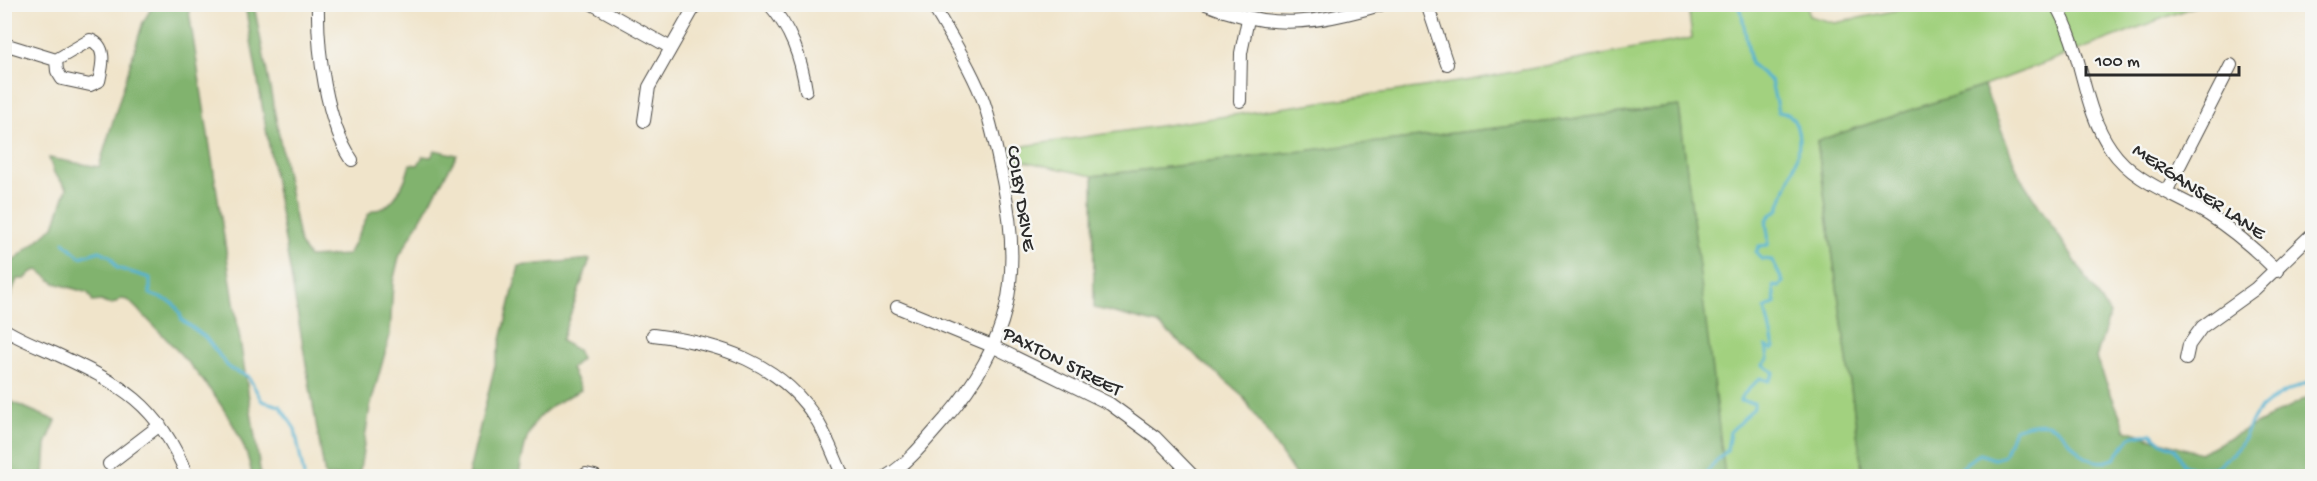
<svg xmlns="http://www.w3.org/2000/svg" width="2317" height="481" font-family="'Gochi Hand',sans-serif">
  <rect width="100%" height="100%" fill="#f6f6f2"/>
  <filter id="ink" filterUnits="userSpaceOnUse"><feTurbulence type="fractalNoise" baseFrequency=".0167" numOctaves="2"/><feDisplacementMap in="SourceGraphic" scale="12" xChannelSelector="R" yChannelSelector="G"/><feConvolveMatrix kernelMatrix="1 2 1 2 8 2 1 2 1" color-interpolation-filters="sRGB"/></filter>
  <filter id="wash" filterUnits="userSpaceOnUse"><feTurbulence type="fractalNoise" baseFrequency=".008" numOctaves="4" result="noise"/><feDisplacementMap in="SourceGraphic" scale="24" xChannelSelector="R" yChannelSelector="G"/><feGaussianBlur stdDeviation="1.35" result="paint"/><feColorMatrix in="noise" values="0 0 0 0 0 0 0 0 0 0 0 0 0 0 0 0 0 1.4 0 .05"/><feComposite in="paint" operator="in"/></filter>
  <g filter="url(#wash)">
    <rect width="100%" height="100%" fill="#f0e4ca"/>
    <path fill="#a2d17f" stroke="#667e55" stroke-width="1.5" d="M1688,5H1808L1809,16L1835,23L1922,5H2198L1984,86L1817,141L1863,476H1724L1679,106L1093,176L1019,160L1012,161L1009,148L1471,80L1692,38Z"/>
    <path fill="#81b36e" stroke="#566f4c" stroke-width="1.5" d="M154,4L188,5L261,476H252C244,415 172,343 128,300L121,299C113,305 110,306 101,301L93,302L88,293L55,283L38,270L32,272L25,279H17L10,298H5V268L54,226L67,188L54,173L49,158L99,167L143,22Z
      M245,5H254L300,244L309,257L348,255L368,215L373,210C393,211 406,181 410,164L418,165L423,156L431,157L435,150L457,155L399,257L393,282L390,335L370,407L359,476H325Z
      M1984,86L2020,177L2110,314L2096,358L2126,430L2200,453L2312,395V476H1863L1817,141Z
      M1679,106L1725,476H1296L1241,394L1158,324L1094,308L1093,176Z
      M590,259L561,341L577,350L581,359L571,368L581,390C533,414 527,424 519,476H468L519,266Z
      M5,399L56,421L46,444L44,476H5Z"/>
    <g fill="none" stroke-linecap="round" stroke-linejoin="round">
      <path stroke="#52b2d1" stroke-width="3" d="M64,242L80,257L100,251L111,257L117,268L150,278V294C167,302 175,297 182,320L205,337L230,369L248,376L262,401L280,406L295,429L304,476
        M1703,476L1727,450L1730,432L1754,408V403L1740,401L1741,397L1760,378L1769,381L1774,372L1763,365L1768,359L1766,346L1772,350L1774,347L1765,309L1775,303L1773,286L1779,287L1783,282L1772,260L1761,259L1756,252L1759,246L1768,245C1771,225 1757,223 1779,209C1785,183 1814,140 1789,114L1778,112L1771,81L1751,64L1742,15L1737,4
        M1955,476L1966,463L1980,454L1994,459L2004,456L2014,429C2023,426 2037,422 2047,424C2072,431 2078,473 2114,459L2130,437L2151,433L2163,443L2175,448L2184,465C2190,469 2195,468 2202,468C2218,468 2214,468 2226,459C2246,446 2244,432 2256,414C2265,401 2298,384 2312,382"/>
    </g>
  </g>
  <g filter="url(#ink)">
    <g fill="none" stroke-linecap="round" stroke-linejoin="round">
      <g stroke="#494743" stroke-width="14">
        <path id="minor" d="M318,4C317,50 326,122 352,160
          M592,4L671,48
          M769,4C791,29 801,57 806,90
          M1206,4C1270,31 1318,24 1383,4
          M1427,4L1447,64
          M2055,4C2084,51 2081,107 2111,149C2135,184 2176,194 2209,215C2234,231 2256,250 2277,271
          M90,40C108,46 102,67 99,81L90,85L62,79L57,71L56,60Z
          M4,44L56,60
          M1240,101L1241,53L1248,19
          M644,121L649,87L696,4
          M2166,192L2231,65
          M897,307L992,346L1110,404L1155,437L1193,476
          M4,329C19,339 38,346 54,353C121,384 159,404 187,476
          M653,335C718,343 782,362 818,422C828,439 835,459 843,476
          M2186,359L2189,345L2202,327L2255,289L2312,234
          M109,464L160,425
          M586,474L595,476
          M887,476C910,462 927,439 945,419C1010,343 1023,278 1003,181C997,153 992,124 982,97C969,65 950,35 932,4"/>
      </g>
      <use href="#minor" stroke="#fff" stroke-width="12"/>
    </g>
  </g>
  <g text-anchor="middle" stroke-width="5" stroke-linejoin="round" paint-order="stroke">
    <g font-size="20" fill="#2b2b2b" stroke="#f6f6f2">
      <text transform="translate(2200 190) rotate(34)" y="7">MERGANSER LANE</text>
      <text transform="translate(1023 198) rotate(81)" y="7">COLBY DRIVE</text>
      <text transform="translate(1063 360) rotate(27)" y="7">PAXTON STREET</text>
    </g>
  </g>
  <rect width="2317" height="481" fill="none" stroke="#f6f6f2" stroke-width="24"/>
  <path d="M2086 66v9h153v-9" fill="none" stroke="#2b2b2b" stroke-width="3"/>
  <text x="2095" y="66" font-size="18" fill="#2b2b2b" stroke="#f6f6f2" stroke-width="4.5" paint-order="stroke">100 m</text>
</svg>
